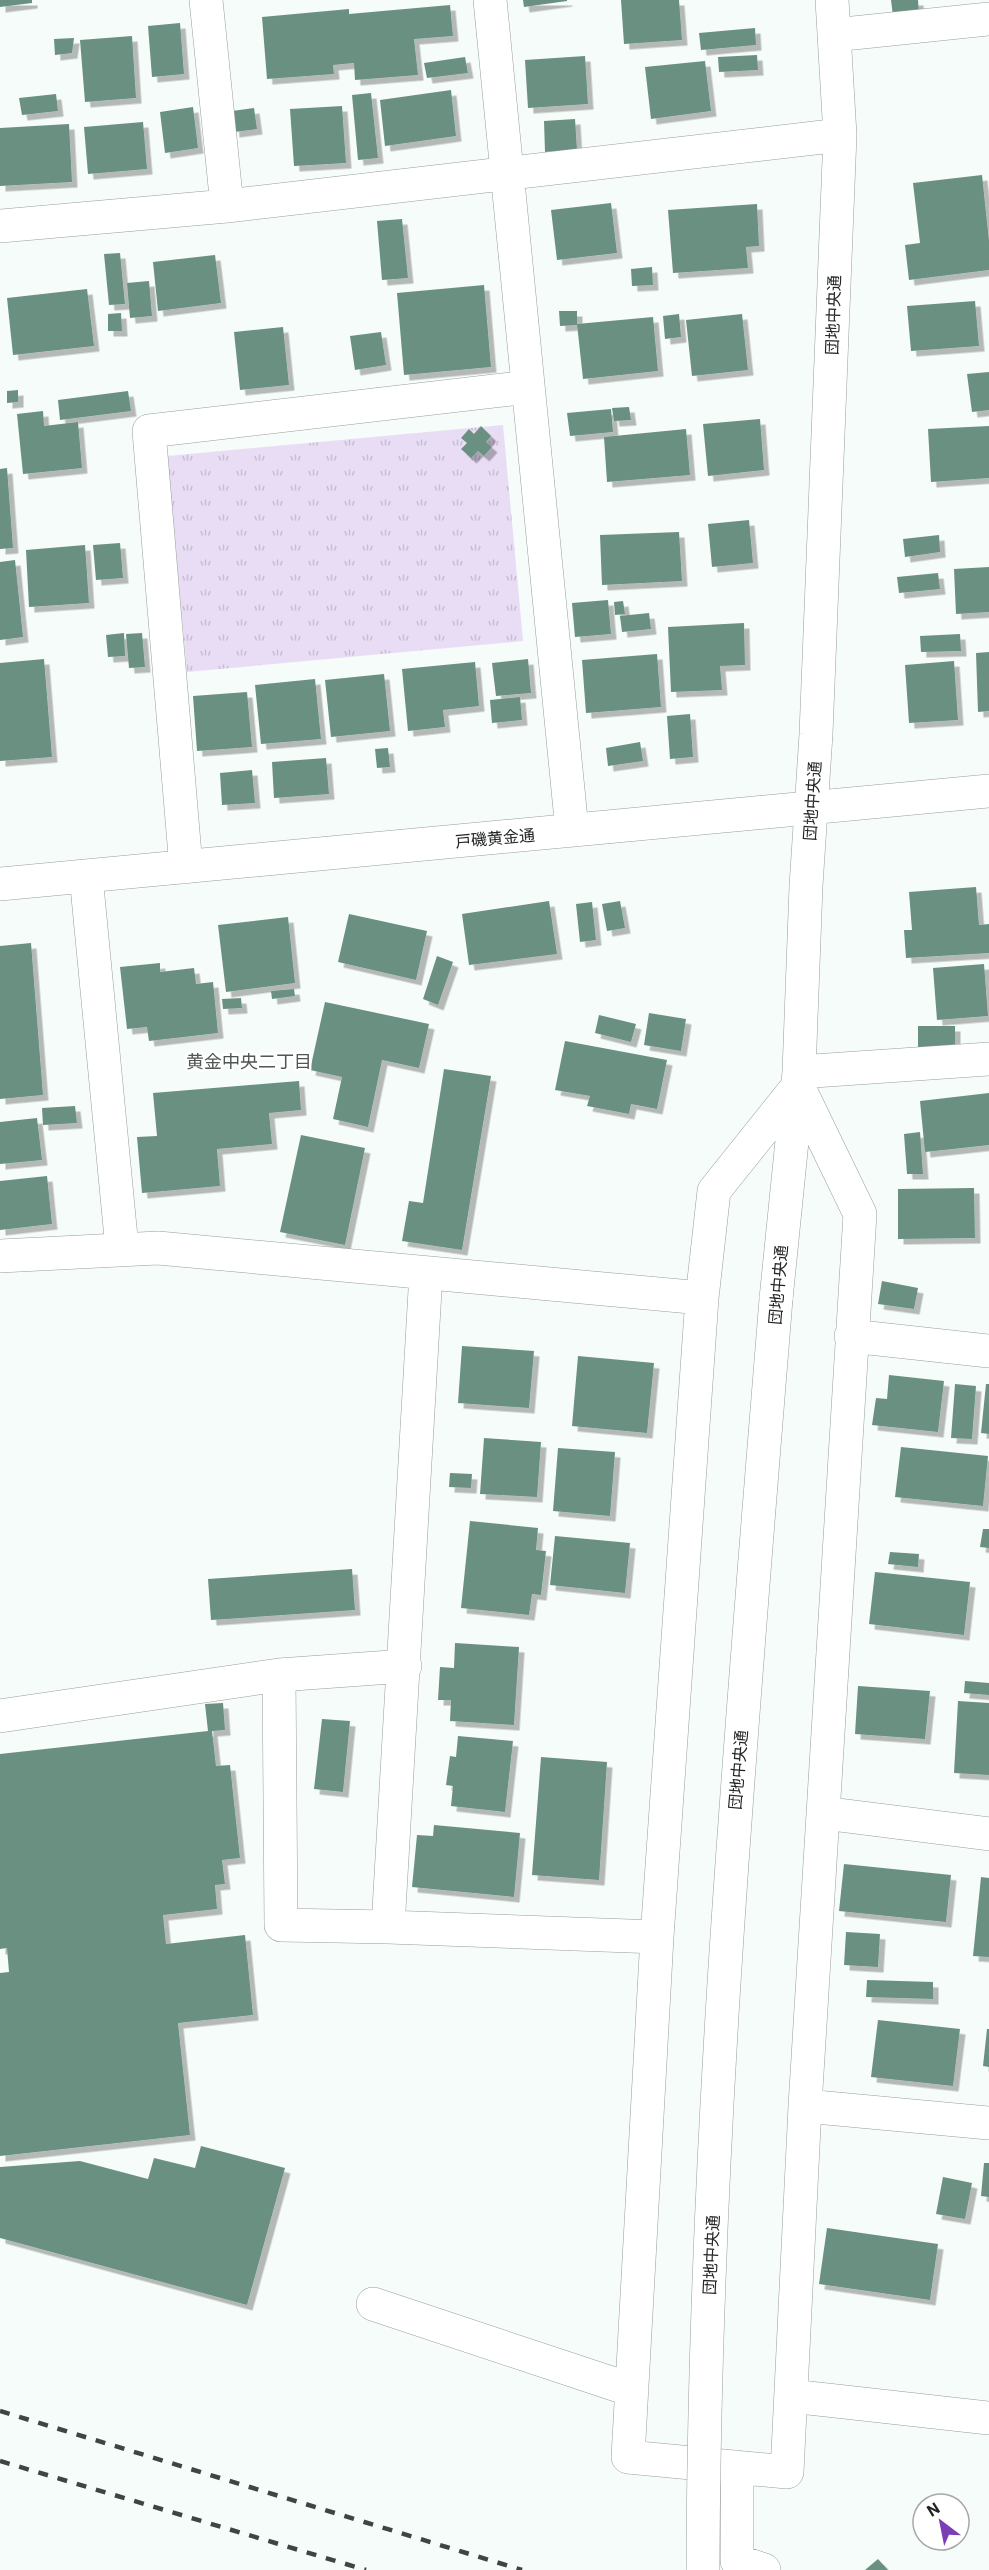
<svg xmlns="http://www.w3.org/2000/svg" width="989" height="2570" font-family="Roboto,'Noto Sans JP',sans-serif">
  <defs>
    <pattern id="park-tufts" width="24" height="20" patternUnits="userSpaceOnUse" patternTransform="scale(1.5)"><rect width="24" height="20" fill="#e8ddf5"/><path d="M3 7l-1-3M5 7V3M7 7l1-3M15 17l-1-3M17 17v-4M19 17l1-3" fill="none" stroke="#c7bed2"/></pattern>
    <filter id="shadow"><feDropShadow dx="5.5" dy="5.5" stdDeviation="0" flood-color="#0004"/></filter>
  </defs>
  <rect width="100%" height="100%" fill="#f5fcf9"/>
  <path fill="url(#park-tufts)" d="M503,425L523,641L187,672L167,456Z"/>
  <path fill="#6b9081" filter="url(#shadow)" d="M0,0H32V3L0,7Z
    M523,0H567V1L524,7Z
    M621,0H679L682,40L624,44Z
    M891,0H918L919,14L893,16Z
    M450,5L453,36L414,39L418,75L355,80L354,63L333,65L334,74L267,79L262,17L349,9V14Z
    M180,23L184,74L152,77L148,26Z
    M755,28L756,45L701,50L699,33Z
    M132,36L136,98L85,102L80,40Z
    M74,38L72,53L55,55L54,39Z
    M757,55L758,70L719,72L718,57Z
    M585,56L588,104L528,108L525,60Z
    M465,57L468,73L427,78L424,63Z
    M705,61L711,111L651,119L645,67Z
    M451,90L456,136L385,146L380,100Z
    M371,93L378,158L358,160L352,95Z
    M56,94L58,111L22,115L19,98Z
    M342,106L346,163L294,166L290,109Z
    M193,107L198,148L165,153L160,112Z
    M254,108L257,129L234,132L232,111Z
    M575,119L577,150L545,152L544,121Z
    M143,122L147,169L88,174L84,127Z
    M69,124L72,182L0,186V128Z
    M982,175L989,241V270L909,280L905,245L920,243L913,183Z
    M611,203L617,253L557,260L551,210Z
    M757,204L759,246L746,247L748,268L673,273L668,210Z
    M402,219L408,278L382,280L377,221Z
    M120,253L125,304L109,305L104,254Z
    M215,255L221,303L158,311L153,262Z
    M652,267L653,285L632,286L631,269Z
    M149,281L152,316L130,318L127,283Z
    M484,285L491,367L404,375L397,293Z
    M87,289L94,346L13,355L7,298Z
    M975,301L979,346L911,351L907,306Z
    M559,311H577V325L560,326Z
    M121,313L122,331H108V314Z
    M679,314L681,337L665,339L663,316Z
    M742,314L748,370L692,376L686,320Z
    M653,317L658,371L583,379L577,324Z
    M283,327L289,385L240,390L234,332Z
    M381,332L386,365L355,370L350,336Z
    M989,372V410L972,412L967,374Z
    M18,390V402L7,403V391Z
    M128,391L131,411L60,420L58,400Z
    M629,407L631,420L614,421L612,408Z
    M611,409L613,432L570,436L567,413Z
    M43,411L44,426L78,422L82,468L23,474L17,414Z
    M760,419L764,470L708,476L703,424Z
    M481,426L491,436L486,442L492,447L484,456L478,451L471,458L461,449L467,443L461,438L469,429L474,434Z
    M989,426V478L931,482L928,429Z
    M686,429L690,475L607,482L604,437Z
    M7,468L13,548L0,549V469Z
    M749,520L753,563L712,567L708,524Z
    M679,532L682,581L602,585L600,535Z
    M939,535L940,552L905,557L903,539Z
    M120,543L123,578L96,580L93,545Z
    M85,545L89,603L29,607L26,550Z
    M15,560L23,637L0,640V562Z
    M989,567V612L956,614L954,569Z
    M938,573L940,589L899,593L897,577Z
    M608,600L611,634L575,637L572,603Z
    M623,601L625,614L615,615L614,602Z
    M649,613L651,629L622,632L620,616Z
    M744,623L745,665L720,666L722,690L671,692L668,627Z
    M124,633L125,656L108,657L106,635Z
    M142,633L145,667L129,668L126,634Z
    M960,634L961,651L921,652L920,636Z
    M989,652V711L978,712L976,653Z
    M657,654L661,707L586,713L582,660Z
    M44,659L52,757L0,761V663Z
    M528,659L531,693L496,696L492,663Z
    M954,661L958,720L909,723L905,665Z
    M475,662L479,706L443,710L445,727L408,731L402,669Z
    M384,674L390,731L331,737L325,680Z
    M315,679L321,739L261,744L255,685Z
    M247,692L252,747L197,751L193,696Z
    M520,697L522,720L492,723L490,700Z
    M690,714L693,757L670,759L667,716Z
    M640,742L643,761L608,766L606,748Z
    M388,748L390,767L377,768L375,749Z
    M326,758L329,794L274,798L272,762Z
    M252,770L255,803L222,805L220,773Z
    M976,887L979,925L989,924V953L906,958L904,930H912L909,892Z
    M549,901L557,954L469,965L462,914Z
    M620,901L625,928L607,931L602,904Z
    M592,902L596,940L580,942L576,904Z
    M349,914L427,931L416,980L338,962Z
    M288,917L295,983L226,992L218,925Z
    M31,943L43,1095L0,1099V946Z
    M437,956L453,962L438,1005L423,999Z
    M160,963V972L194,968L196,984L213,982L218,1033L149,1041L147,1027L127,1029L120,967Z
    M984,964L988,1016L937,1020L933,968Z
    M294,989L295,996L272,999L271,991Z
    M241,998L242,1008L223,1009L222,999Z
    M325,1002L429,1024L419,1068L382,1060L368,1127L333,1119L342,1077L310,1070Z
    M649,1013L686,1019L681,1051L644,1045Z
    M599,1015L636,1024L631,1042L595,1033Z
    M918,1026H955V1050L918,1051Z
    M565,1041L667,1060L657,1109L631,1104L629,1114L587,1106L590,1096L555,1090Z
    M444,1069L491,1076L462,1250L402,1241L409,1201L423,1203Z
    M299,1081L301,1110L269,1113L272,1144L217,1149L220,1186L142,1193L137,1137L157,1136L153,1093Z
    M989,1093V1145L925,1152L920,1101Z
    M75,1106L77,1123L43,1125L42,1108Z
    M37,1118L42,1160L0,1164V1122Z
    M920,1132L923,1174H907L904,1134Z
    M301,1135L365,1148L345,1245L280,1232Z
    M47,1176L52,1224L0,1230V1181Z
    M974,1188L975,1238L898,1239V1189Z
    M882,1281L918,1288L914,1309L878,1304Z
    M462,1346L534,1351L529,1408L458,1403Z
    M578,1356L654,1363L647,1433L572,1426Z
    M889,1375L944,1381L938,1432L872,1425L876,1398L887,1399Z
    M955,1384L976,1386L972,1439L951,1438Z
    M986,1384H989V1434L981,1433Z
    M484,1438L541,1442L537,1497L480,1494Z
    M901,1447L988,1456L983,1506L895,1497Z
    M558,1448L615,1452L610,1516L553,1511Z
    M450,1473L472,1474L471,1488L449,1487Z
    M470,1521L538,1528L536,1550L546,1551L541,1595L532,1594L529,1615L461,1608Z
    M983,1529H989V1548L980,1547Z
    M555,1536L630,1543L625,1593L550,1585Z
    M890,1552L919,1554L918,1567L888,1564Z
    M352,1569L355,1610L211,1620L208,1579Z
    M875,1572L970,1582L964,1635L869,1624Z
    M455,1643L519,1647L514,1725L450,1721L451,1700H438L440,1667L454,1668Z
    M965,1681L989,1683V1695L964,1693Z
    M858,1686L930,1691L925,1739L855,1734Z
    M958,1701L989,1703V1775L954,1773Z
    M223,1703L225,1730L212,1731L216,1766L230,1765L240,1858L222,1860L225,1884L215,1885L217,1909L163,1915L166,1944L245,1935L253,2015L178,2023L190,2135L0,2156V1973L9,1972L7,1948L0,1949V1754L208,1731L205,1704Z
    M322,1719L350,1721L343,1792L314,1789Z
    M458,1736L513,1741L505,1812L451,1806L453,1786L446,1785L450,1756L456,1757Z
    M541,1757L607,1762L599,1880L532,1875Z
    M434,1825L520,1833L514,1897L412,1887L417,1835L433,1836Z
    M844,1864L951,1875L946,1922L839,1911Z
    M981,1877L989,1878V1957L973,1956Z
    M846,1932L880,1934L878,1967L844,1965Z
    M867,1980L933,1982V1999L866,1997Z
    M878,2020L960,2029L953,2086L871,2077Z
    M987,2029H989V2067L983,2066Z
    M201,2146L285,2168L247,2305L0,2238V2167L80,2161L148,2179L154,2158L195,2168Z
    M984,2163H989V2197L981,2196Z
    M943,2177L972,2183L965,2219L936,2214Z
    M827,2228L938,2244L930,2300L819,2284Z
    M878,2559L888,2570H865Z"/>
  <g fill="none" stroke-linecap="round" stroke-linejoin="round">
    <g stroke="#989e9b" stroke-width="34">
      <path id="minor" d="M206,0L227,206
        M490,0L572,830
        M834,35L989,19
        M0,226L227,206L840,135
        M186,867L149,431L528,387
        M86,876L122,1248
        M0,884L989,791
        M799,1072L989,1059
        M798,1086L860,1214L805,2106L787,2472L628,2457L657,1937L702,1298L714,1191Z
        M0,1256L158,1248L702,1298
        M426,1273L388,1927L657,1937
        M776,1299L799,1072L806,886L816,734L840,135L832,0
        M851,1336L989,1351
        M0,1716L279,1675
        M823,1813L989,1834
        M388,1927L281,1925L279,1675L405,1666
        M805,2106L989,2123
        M373,2304L632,2390
        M791,2396L989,2418
        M737,2467V2561L764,2570"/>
    </g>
    <use href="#minor" stroke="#fff" stroke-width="33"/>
    <path stroke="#414443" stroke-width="4.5" stroke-dasharray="10 10" stroke-linecap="butt" d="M0,2411L522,2570
      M0,2461L366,2570"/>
    <g stroke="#989e9b" stroke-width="34" stroke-linecap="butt">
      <path id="minor-bridge" d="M703,2570C704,2146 742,1722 776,1299"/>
    </g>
    <use href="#minor-bridge" stroke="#fff" stroke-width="33"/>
  </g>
  <g text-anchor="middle" stroke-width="5" stroke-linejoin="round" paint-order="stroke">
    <g font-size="16" fill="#222524" stroke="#fff">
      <text transform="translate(833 315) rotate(-88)" y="6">団地中央通</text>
      <text transform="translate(812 801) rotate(-86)" y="6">団地中央通</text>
      <text transform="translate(495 838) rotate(-5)" y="6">戸磯黄金通</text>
      <text transform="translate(778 1285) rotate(-85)" y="6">団地中央通</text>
      <text transform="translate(738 1770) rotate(-85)" y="6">団地中央通</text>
      <text transform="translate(711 2255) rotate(-87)" y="6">団地中央通</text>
    </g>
    <g font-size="18" fill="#505654" stroke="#fff">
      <text x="249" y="1068">黄金中央二丁目</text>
    </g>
  </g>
  <g transform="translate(941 2522) rotate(328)"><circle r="28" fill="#ffffff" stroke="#a7a8a7" stroke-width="1.5"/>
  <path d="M0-4.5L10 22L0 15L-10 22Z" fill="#7c3eb3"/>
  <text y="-9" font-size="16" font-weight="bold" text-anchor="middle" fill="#222524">N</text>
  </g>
</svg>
